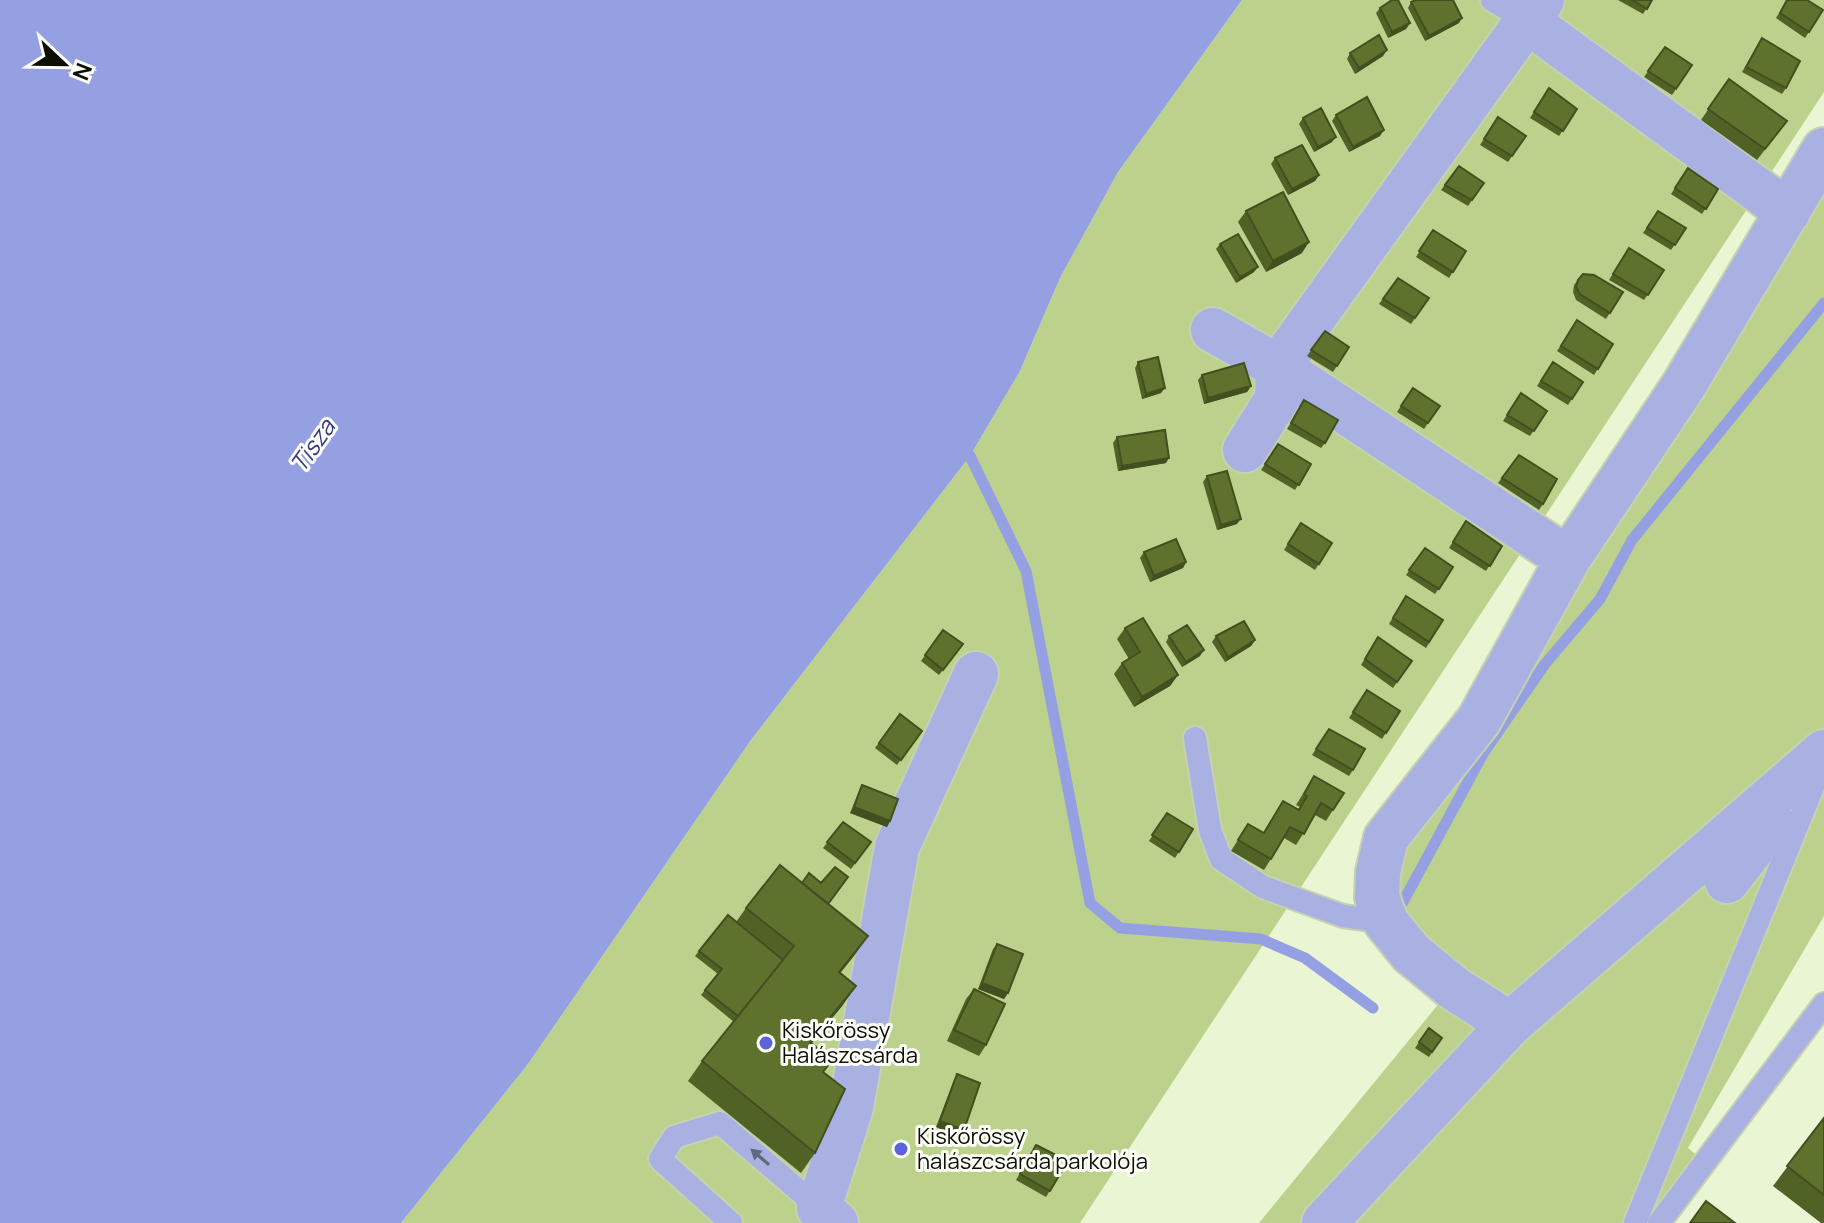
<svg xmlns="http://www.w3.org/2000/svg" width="1824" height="1223" font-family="Manrope,sans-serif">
  <rect width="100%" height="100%" fill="#eaf6d3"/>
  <path fill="#bcd28c" d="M1242,0H1824V92L1080,1223H401L528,1064L751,740L970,456L1020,371L1060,278L1118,172Z
    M1824,177V916L1688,1148L1713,1169L1671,1223H1259L1459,979L1398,918L1396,851Z"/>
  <path fill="#95a0e2" d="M0,0H1242L1118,172L1060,278L1020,371L970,456L751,740L528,1064L401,1223H0Z"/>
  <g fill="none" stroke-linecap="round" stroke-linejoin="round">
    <path stroke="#95a0e2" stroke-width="11" d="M963,446L970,456L1026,571L1090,903L1120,928L1261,939L1305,958L1373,1008
      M1403,902L1484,752L1545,664L1600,599L1632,540L1824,303"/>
    <g stroke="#c6d1b2" stroke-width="26">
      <path id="lane" d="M1492,0L1527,21
        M1195,738L1210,830L1221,859L1263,887L1343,916L1386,922
        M731,1223L660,1159L674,1137L720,1123L819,1208
        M1635,1223L1822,765
        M1659,1223L1824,1004"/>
    </g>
    <g stroke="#c6d1b2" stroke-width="48">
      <path id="street" d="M1527,21L1788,212
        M1213,330L1278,367L1568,559
        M1245,450L1277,399L1278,367L1542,0
        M1727,881L1772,823
        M1510,1024L1455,989L1411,953L1386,922L1377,897L1378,872L1386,838L1479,720L1568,559L1684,385L1824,150
        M836,1223L819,1208L851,1107L897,847L976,674
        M1324,1223L1510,1024L1824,752"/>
    </g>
    <use href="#lane" stroke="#a8b1e2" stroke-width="22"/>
    <use href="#street" stroke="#a8b1e2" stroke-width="44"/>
  </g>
  <path fill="#516227" d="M1618,0H1652L1643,14Z
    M1787,0L1823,10L1805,38L1776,18Z
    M1411,2L1459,23L1425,41L1408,8Z
    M1380,8L1410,23L1406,29L1388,38L1376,13Z
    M1762,38L1786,88L1782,94L1742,72Z
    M1665,47L1692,65L1672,95L1644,77Z
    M1350,53L1383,56L1355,74L1347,59Z
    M1729,79L1787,121L1757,160L1701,120Z
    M1549,88L1577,109L1559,136L1530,118Z
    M1336,115L1380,136L1349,152L1332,121Z
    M1498,117L1526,136L1508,162L1480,145Z
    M1303,118L1332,142L1314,152L1299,124Z
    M1275,158L1319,175L1315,181L1288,195L1271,164Z
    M1459,166L1484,183L1468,206L1441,190Z
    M1688,168L1718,189L1702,214L1671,194Z
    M1246,211L1302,253L1266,272L1238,222Z
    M1658,211L1686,228L1671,250L1643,233Z
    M1433,230L1466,251L1449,278L1416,257Z
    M1220,244L1254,272L1236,283L1216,249Z
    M1629,248L1664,270L1644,300L1609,280Z
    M1398,278L1429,298L1411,324L1379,304Z
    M1578,280L1623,292L1606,319L1576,300L1573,292L1574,285Z
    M1577,320L1613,344L1594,375L1557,351Z
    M1325,331L1349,347L1333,372L1307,356Z
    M1138,362L1161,393L1142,399L1135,368Z
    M1553,362L1583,382L1568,405L1537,386Z
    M1202,375L1251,386L1247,392L1204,404L1198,380Z
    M1413,388L1440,406L1424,429L1397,412Z
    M1521,393L1547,411L1530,436L1503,421Z
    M1301,406L1325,443L1321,448L1287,429Z
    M1117,437L1166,463L1118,471L1113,443Z
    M1278,444L1311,464L1295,490L1261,470Z
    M1519,455L1543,504L1539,510L1498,483Z
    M1207,476L1237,524L1217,530L1203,482Z
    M1466,521L1502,546L1486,571L1449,548Z
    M1301,523L1332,543L1315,570L1284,550Z
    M1425,548L1453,567L1435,594L1406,575Z
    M1144,552L1186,562L1183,568L1150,582L1140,558Z
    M1406,596L1443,620L1426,648L1389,624Z
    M1125,628L1178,675L1170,686L1134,707L1114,674L1122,663L1129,659L1117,639Z
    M943,630L963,644L939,675L921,661Z
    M1169,636L1200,656L1182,667L1166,642Z
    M1216,636L1255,640L1251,646L1225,662L1212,642Z
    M1378,637L1412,661L1393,688L1361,665Z
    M1367,690L1400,711L1382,739L1349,718Z
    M900,714L922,731L897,765L875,748Z
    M1329,729L1353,770L1349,776L1312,755Z
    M1314,776L1333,810L1326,821L1315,815L1296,845L1284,838L1264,870L1231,851L1248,824L1263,833L1283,801L1298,809L1300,807L1296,805Z
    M862,785L890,821L887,827L850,813L859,791Z
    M1167,813L1193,829L1175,858L1149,841Z
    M843,822L871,842L851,869L823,848Z
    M802,883H821L828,904L868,936L840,973L856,986L842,1006L811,1044L824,1072L815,1153L801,1173L688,1081L702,1061L734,1022L701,995L718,974L695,956L728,915L736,922L746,908Z
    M997,944L1008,993L1004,999L978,989L993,949Z
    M974,989L986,1045L979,1056L947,1041L966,999Z
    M1429,1028L1442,1038L1429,1057L1415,1048Z
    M957,1074L960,1136L936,1127L954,1080Z
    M1824,1118V1223H1821L1773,1186Z
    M1036,1145L1051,1161L1063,1169L1046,1197L1016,1180Z"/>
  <path fill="#425020" d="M1462,18L1459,23L1425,41L1429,36Z
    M1410,23L1406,29L1388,38L1392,32Z
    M1387,50L1383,56L1355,74L1359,68Z
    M1384,130L1380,136L1349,152L1353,147Z
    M1336,137L1332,142L1314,152L1318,147Z
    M1319,175L1315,181L1288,195L1292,189Z
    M1309,242L1302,253L1266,272L1273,261Z
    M1258,267L1254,272L1236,283L1240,277Z
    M1251,386L1247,392L1204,404L1208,398Z
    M1165,388L1161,393L1142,399L1146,394Z
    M1169,458L1166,463L1118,471L1122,466Z
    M1241,519L1237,524L1217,530L1221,525Z
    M1186,562L1183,568L1150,582L1154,576Z
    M1255,640L1251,646L1225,662L1228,657Z
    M1204,650L1200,656L1182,667L1186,662Z
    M1178,675L1170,686L1134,707L1142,697Z
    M854,807L890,821L887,827L850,813Z
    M868,936L854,956L825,992L839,972Z
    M982,983L1008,993L1004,999L978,989Z
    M856,986L842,1006L796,1062L810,1042Z
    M940,1121L964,1130L960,1136L936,1127Z"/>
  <path fill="#5e722d" stroke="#425020" stroke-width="2" d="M1392,0H1398L1410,23L1392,32L1380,8Z
    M1416,0H1453L1462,18L1429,36L1411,2Z
    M1632,0H1652L1647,9Z
    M1787,0H1807L1823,10L1809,32L1780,13Z
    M1379,35L1387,50L1359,68L1350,53Z
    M1762,38L1800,61L1786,88L1746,67Z
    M1665,47L1692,65L1676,89L1648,71Z
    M1729,79L1787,121L1765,149L1708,109Z
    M1549,88L1577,109L1563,131L1534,112Z
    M1367,97L1384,130L1353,147L1336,115Z
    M1321,108L1336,137L1318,147L1303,118Z
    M1498,117L1526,136L1512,156L1484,139Z
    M1302,145L1319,175L1292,189L1275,158Z
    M1459,166L1484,183L1472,200L1445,185Z
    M1688,168L1718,189L1706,209L1675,188Z
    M1283,192L1309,242L1273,261L1246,211Z
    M1658,211L1686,228L1675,245L1647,228Z
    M1433,230L1466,251L1453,272L1419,251Z
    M1238,234L1258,267L1240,277L1220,244Z
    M1629,248L1664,270L1648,295L1613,274Z
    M1583,274L1594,275L1623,292L1610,313L1580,294L1576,287L1578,280Z
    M1398,278L1429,298L1415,318L1383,299Z
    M1577,320L1613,344L1598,369L1561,346Z
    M1325,331L1349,347L1337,366L1311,350Z
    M1158,357L1165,388L1146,394L1138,362Z
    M1553,362L1583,382L1572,399L1541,381Z
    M1244,363L1251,386L1208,398L1202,375Z
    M1413,388L1440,406L1428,423L1401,406Z
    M1521,393L1547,411L1534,431L1507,415Z
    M1304,400L1338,420L1325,443L1291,423Z
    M1165,430L1169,458L1122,466L1117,437Z
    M1278,444L1311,464L1299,485L1265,464Z
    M1519,455L1557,479L1543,504L1502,478Z
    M1227,471L1241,519L1221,525L1207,476Z
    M1466,521L1502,546L1490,566L1453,542Z
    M1301,523L1332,543L1319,564L1288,544Z
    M1176,539L1186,562L1154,576L1144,552Z
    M1425,548L1453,567L1439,589L1409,570Z
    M1406,596L1443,620L1429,642L1393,618Z
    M1143,618L1178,675L1142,697L1122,663L1140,652L1125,628Z
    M1244,621L1255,640L1228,657L1216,636Z
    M1187,625L1204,650L1186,662L1169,636Z
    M943,630L963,644L943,670L925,655Z
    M1378,637L1412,661L1397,682L1365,659Z
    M1367,690L1400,711L1386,733L1353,712Z
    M900,714L922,731L901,760L879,743Z
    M1329,729L1365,749L1353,770L1316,749Z
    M1314,776L1344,793L1333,810L1321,803L1304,834L1290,827L1271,859L1238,840L1248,824L1264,833L1283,801L1299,810L1307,796L1304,794Z
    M862,785L898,799L890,821L854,807Z
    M1167,813L1193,829L1179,852L1152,835Z
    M843,822L871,842L855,863L827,842Z
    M780,865L868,936L839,972L856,986L810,1042L832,1060L823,1072L845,1089L815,1153L702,1061L794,946L746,908Z
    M835,867L848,877L828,904L802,883L809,873L821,883Z
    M728,915L783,960L738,1016L705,990L722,969L699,951Z
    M997,944L1023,954L1008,993L982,983Z
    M974,989L1005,1004L986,1045L954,1030Z
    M1429,1028L1442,1038L1432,1052L1419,1042Z
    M957,1074L980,1083L964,1130L940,1121Z
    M1824,1118V1195L1787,1166Z
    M1036,1145L1054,1154L1051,1161L1063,1169L1050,1191L1020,1174Z
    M1706,1201L1735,1223H1690Z"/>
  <defs><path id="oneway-solid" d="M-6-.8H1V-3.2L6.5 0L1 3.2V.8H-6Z" transform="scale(2)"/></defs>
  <use fill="#61687e" href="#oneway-solid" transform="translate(760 1157) rotate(-139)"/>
  <g fill="#5d63db" stroke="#fcfef7" stroke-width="3">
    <circle cx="766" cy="1043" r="8"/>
    <circle cx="901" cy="1149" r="8"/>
  </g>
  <g text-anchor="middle" stroke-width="6" stroke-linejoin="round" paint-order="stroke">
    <g font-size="22" fill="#0b0e04" stroke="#fcfef7" text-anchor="start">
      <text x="782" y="1038">Kiskőrössy<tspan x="782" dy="25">Halászcsárda</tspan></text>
      <text x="917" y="1144">Kiskőrössy<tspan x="917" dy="25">halászcsárda parkolója</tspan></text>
    </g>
    <g font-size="24" font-style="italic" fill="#373b88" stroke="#fcfef7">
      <text transform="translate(313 446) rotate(-55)" y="8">Tisza</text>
    </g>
  </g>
  <g transform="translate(64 64) rotate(112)" stroke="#fcfef7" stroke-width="6" paint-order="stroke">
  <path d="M0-6L14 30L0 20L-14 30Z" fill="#0b0e04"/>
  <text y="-12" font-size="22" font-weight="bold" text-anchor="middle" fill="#0b0e04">N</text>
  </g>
</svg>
